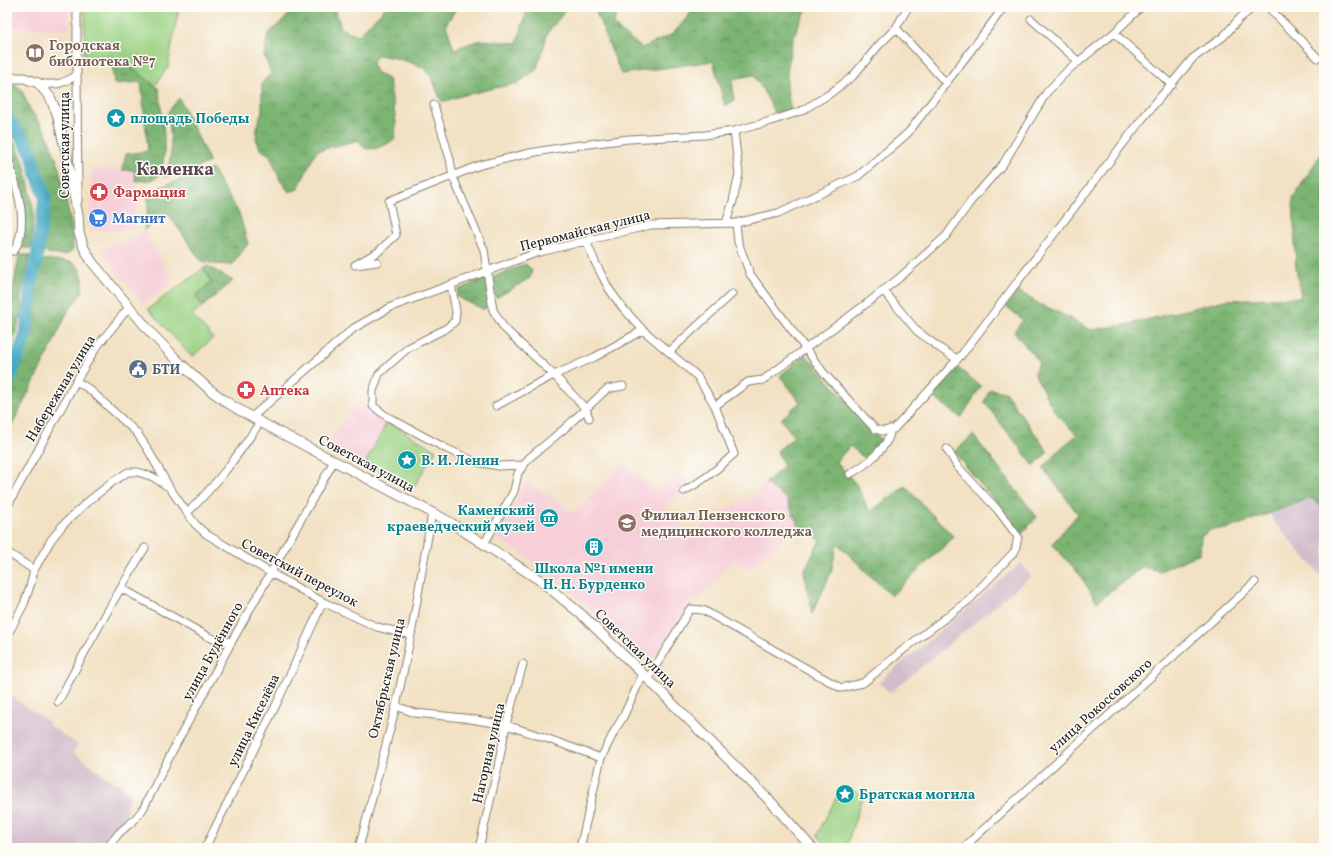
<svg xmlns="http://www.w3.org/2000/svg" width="1331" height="855" font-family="Vollkorn,serif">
  <defs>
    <pattern id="forest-crowns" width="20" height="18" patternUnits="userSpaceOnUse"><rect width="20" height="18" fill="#7cb472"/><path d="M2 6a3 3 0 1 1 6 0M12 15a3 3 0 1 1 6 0" fill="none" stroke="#65925d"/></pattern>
  </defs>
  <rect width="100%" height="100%" fill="#fdfcf7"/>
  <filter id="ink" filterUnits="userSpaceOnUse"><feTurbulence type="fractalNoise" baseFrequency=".025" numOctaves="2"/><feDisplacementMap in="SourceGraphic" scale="8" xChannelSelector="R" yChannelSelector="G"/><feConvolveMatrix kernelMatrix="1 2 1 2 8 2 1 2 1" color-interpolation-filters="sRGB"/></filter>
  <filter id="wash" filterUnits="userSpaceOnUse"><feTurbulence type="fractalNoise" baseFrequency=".012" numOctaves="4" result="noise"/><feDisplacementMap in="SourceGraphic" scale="16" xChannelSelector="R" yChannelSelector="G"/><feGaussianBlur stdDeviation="0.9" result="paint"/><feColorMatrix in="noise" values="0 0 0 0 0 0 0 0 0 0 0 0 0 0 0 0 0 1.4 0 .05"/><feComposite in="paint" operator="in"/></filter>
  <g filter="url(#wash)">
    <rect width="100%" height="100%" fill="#f2e1c3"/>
    <path fill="#f6cfd9" d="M7,7H68L69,29L7,27Z
      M91,169L134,170L138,200L133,229L91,231Z
      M144,230L174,281L143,304L102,252L116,241L134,239Z
      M356,401L387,422L365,464L327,445Z
      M624,463L657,491L677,472L690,483L665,508L691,535L718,513L757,494L765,483L786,498L798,525L750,568L735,562L725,569L700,598L689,608L649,662L548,571L495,537L526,481L573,512Z"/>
    <path fill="#d1bdcb" d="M1311,498L1324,508V579L1274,522L1270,513Z
      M1021,563L1031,576L890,693L879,682Z
      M7,693L50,723L49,725L78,745L73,752L116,784L117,782L132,795L125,807L128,809L118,826L99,848H7Z"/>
    <path fill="#9bd284" stroke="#5c7750" d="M85,7H179L168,67L155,86L126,63L111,56L84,57Z
      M204,268L211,282L195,296L203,306L192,315L213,338L192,357L148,309Z
      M387,422L436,450L414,487L365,464Z
      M842,786L863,795L846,848H829L817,835Z"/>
    <path fill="url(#forest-crowns)" stroke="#4c6847" d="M297,7H335L341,29L359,35L386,7H457L446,25L454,49L480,40L517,43L528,7H572L567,9L547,33L544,47L536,70L518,83L464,95L445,101H441C438,94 432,76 428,72C420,63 389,56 377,55L372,64L376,72L389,80L396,122L395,139C386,145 376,151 364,148L359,140L316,151L298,189L289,192L280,180L270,155L260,149L256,138L258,122L262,112V83L271,73L264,55L268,34Z
      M594,7H619L613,25L642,48L673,34L693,10L692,7H810C793,24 787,61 787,84C787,92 789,101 791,109L774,113L769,101L754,75L732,79L734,101L725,106L713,61L621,74Z
      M114,58L126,63L159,89C160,107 173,170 154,179C149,181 141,181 136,181L134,170H122L126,154L148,151L141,82L114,84L112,66Z
      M7,83H14L21,89L30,109L45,130L58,163L71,223L73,250C66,259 53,254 43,252L44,237L49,210L48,192L30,139L11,114L7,103Z
      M179,98L210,162L188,171L164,177C175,157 170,133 168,112Z
      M7,131L17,147L23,160L30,190L34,214L31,248H22C24,234 26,219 24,205C22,188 15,171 10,154L7,151Z
      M1324,149V508L1311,498L1227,529H1212L1201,536L1200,553L1160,571L1142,567L1097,602L1080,575L1052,544L1078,514L1043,468L1061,448L1077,435L1054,411L1034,373L1039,362L1014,332L1023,320L1006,306L1018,291L1041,305L1056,311L1091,330L1130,324L1225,300L1301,297L1296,268L1293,198Z
      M212,169L239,213L248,244L232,265L214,264L201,261L167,212L144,230L148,208V191Z
      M19,255H30L21,296V316L7,361V324Z
      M39,259L71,262L78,266L83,279L82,293L68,311L51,348L7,435V395L34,330L36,273Z
      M526,264L532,270L530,278L496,298L493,277Z
      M208,266L233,281L203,306L195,296L211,282L204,268Z
      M486,278L490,307L483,309L457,297L458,290Z
      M805,354L883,442L867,460L850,446L836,462L856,484L870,512L905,486L954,537L891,596L837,543L831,573L812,614L804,571L820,540L798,525L786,498L765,483L784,466L777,451L794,437L781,419L800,402L780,376Z
      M958,368L981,386L961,418L932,396Z
      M990,389L1005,392L1048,452L1034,466L984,402Z
      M973,435L1037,517L1022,534L954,452Z"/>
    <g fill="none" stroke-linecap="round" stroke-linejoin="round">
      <path stroke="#44a9c3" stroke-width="13" d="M7,118L24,141L32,154L36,171L45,197L37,257L31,285L26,334L7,385"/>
    </g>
  </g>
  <g filter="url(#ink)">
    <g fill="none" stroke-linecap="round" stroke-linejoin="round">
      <g stroke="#877e70" stroke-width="9">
        <path id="minor" d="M1268,7L1318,58
          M1031,19L1079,62
          M896,28L946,83
          M1114,33L1172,85
          M77,75L78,201
          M38,83C56,86 62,84 77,75V7
          M434,105L450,159L453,177L484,250L493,310L504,328L554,375L586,409L589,418
          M726,223L733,201L739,174L734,131
          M736,223L738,242L750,274L823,372L875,429L883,431L894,429L963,353L1142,119L1193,58L1223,37L1240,18L1254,7
          M586,241L595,262L609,289L622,307L643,330L697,376L715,406L734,454C719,468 703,481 684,491
          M7,251H14C30,224 17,189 9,161
          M377,262L355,265L378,252L396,235L389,201L480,165L530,153L565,147L629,139L705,135L734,131L771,121L801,111L828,95L853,76L879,45L896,28L908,7
          M451,285L456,311L455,321L447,328L408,348L379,374L373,391V406L386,416L447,449L476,462L499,466L524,465
          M883,290L917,331L941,349L957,359
          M669,352L732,294
          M76,381L89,389L137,433L147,448L169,487L195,524L206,534L271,573L323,602L377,627L411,635
          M496,406L527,389L554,375L595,357L643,330
          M715,406L748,382L763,380L870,301L898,279L946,236L971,201L1003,164L1047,92L1068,70L1114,33L1141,7
          M252,417L354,328L391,307L536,253L651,225L736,223L778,213L858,176L908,133L1004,7
          M850,474C863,467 892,445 890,429
          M7,507L76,381L96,348L129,307
          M187,513C217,484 237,457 260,422
          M484,544L514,491L518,473L529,458L564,429L607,389L623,386
          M7,552L34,570
          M121,588L209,637L222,642L232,641
          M7,636L24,604L31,583L34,570L51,540L63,525L86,503L114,481L128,472H138L153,477L167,486
          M648,679L690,609L703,610L841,688L863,683L903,650L969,600L1015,551L1018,537L997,509L957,466L947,449
          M58,702C86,649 114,598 145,548
          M396,706L415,713L464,718L506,725L540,736L601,758
          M107,848L119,833L135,819L143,809L175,746L232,641L334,461
          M205,848L277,703L323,602
          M359,848L396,706L411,635L432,513
          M479,848L497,772L506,725L523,664
          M580,848L601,758L615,730L623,717L643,674
          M963,848L1255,582"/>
      </g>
      <g stroke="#877e70" stroke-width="11">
        <path id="major" d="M7,78H24L38,83L50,97L57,114L65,148L78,215L79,233L84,248L92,262L152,334L180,363L210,390L231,405L260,422L448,521L541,581L582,615L648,679L773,804L812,848"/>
      </g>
      <use href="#minor" stroke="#fff" stroke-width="7"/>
      <use href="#major" stroke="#fff" stroke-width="9"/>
    </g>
  </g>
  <defs>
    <g id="library-disc" transform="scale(1)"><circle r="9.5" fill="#8d6e63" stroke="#fdfcf7"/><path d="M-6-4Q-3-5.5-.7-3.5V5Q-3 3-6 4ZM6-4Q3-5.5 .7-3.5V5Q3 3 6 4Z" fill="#fff"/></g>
    <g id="sight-disc" transform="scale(1)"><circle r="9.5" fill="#0f9aa8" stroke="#fdfcf7"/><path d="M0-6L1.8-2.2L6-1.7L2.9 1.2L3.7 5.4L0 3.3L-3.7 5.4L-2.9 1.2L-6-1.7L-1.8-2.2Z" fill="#fff"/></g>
    <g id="pharmacy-disc" transform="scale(1)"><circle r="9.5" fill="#e0444e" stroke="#fdfcf7"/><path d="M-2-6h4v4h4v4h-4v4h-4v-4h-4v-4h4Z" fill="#fff"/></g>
    <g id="supermarket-disc" transform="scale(1)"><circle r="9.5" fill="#3f7fe0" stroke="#fdfcf7"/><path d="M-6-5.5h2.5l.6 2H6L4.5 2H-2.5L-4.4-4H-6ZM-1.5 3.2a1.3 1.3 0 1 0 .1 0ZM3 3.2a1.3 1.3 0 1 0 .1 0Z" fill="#fff"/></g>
    <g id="civic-disc" transform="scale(1)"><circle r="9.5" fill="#5c6f8a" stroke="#fdfcf7"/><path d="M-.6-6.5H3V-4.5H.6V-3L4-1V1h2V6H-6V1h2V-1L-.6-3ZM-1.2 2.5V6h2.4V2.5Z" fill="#fff"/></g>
    <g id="museum-disc" transform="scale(1)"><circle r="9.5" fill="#0f9aa8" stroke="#fdfcf7"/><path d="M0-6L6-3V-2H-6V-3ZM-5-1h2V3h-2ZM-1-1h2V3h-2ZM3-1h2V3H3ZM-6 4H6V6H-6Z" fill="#fff"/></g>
    <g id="university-disc" transform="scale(1)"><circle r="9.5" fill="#8d6e63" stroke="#fdfcf7"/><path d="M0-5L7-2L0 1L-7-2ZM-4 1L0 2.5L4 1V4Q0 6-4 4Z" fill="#fff"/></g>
    <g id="building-disc" transform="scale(1)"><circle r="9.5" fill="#0f9aa8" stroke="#fdfcf7"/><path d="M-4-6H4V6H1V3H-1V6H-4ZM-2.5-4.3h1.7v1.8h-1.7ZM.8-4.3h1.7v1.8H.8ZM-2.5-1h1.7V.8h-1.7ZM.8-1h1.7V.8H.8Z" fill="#fff"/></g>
  </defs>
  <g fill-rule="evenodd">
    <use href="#library-disc" x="35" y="53"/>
    <use href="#sight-disc" x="116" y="118"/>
    <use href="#pharmacy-disc" x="99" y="192"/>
    <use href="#supermarket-disc" x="98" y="218"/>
    <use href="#civic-disc" x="138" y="369"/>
    <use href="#pharmacy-disc" x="246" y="390"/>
    <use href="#sight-disc" x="407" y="460"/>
    <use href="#museum-disc" x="549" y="518"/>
    <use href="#university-disc" x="627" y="523"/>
    <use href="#building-disc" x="594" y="547"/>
    <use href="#sight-disc" x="845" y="794"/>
  </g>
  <g text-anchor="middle" stroke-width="3" stroke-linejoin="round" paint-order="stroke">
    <g font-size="14" font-weight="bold" fill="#785e54" stroke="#fdfcf7" text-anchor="start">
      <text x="49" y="50">Городская<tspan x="49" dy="16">библиотека №7</tspan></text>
      <text x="641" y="520">Филиал Пензенского<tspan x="641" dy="16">медицинского колледжа</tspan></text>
    </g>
    <g font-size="14" font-weight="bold" fill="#0d838f" stroke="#fdfcf7" text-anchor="start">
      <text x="130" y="123">площадь Победы</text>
      <text x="421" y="465">В. И. Ленин</text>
      <text x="535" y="515" text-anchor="end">Каменский<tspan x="535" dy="16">краеведческий музей</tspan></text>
      <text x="594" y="573" text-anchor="middle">Школа №1 имени<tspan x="594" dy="16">Н. Н. Бурденко</tspan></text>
      <text x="859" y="799">Братская могила</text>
    </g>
    <g font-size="14" fill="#1c1c1c" stroke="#fdfcf7">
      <text transform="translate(64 145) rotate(-90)" y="5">Советская улица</text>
      <text transform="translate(585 230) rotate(-14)" y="5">Первомайская улица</text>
      <text transform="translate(60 388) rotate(-59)" y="5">Набережная улица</text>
      <text transform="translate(367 463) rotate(28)" y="5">Советская улица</text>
      <text transform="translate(300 572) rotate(28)" y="5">Советский переулок</text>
      <text transform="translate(636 648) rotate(44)" y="5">Советская улица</text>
      <text transform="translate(212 651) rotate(-61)" y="5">улица Будённого</text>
      <text transform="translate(386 678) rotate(-77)" y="5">Октябрьская улица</text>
      <text transform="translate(1100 705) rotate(-42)" y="5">улица Рокоссовского</text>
      <text transform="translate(253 720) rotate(-64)" y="5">улица Киселёва</text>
      <text transform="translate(488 753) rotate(-77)" y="5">Нагорная улица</text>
    </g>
    <g font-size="14" font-weight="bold" fill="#be3a42" stroke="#fdfcf7" text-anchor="start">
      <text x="113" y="197">Фармация</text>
      <text x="260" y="395">Аптека</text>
    </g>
    <g font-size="14" font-weight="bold" fill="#366cbe" stroke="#fdfcf7" text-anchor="start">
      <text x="112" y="223">Магнит</text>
    </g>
    <g font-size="14" font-weight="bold" fill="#4e5e75" stroke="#fdfcf7" text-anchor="start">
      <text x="152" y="374">БТИ</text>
    </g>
    <g font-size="18" font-weight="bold" fill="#594551" stroke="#fdfcf7">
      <text x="175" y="175">Каменка</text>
    </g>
  </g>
  <rect width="1331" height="855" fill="none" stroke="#fdfcf7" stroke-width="24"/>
</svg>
